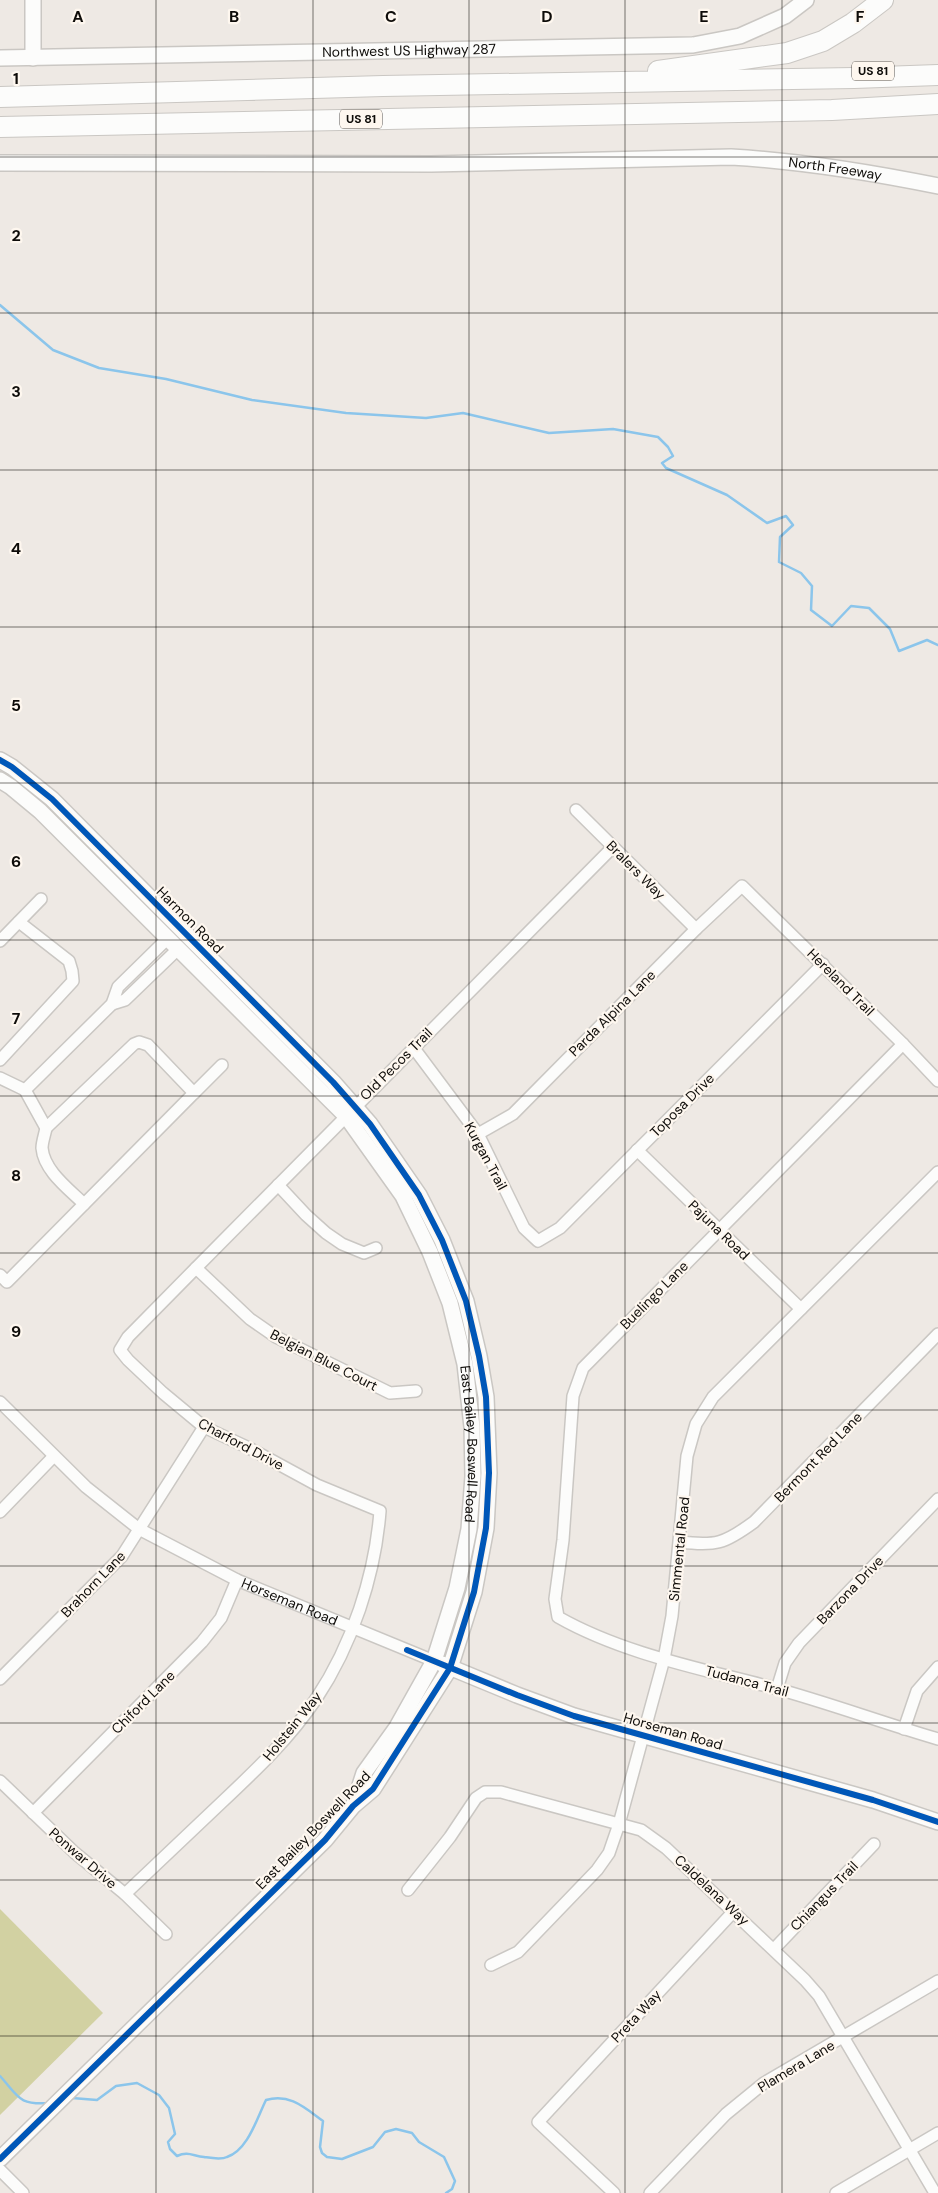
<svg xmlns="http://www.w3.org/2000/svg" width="938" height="2193" font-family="'DM Sans',sans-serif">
  <rect width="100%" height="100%" fill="#eee9e4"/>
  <path fill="#d2d1a2" d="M0,1909L103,2013L0,2115Z"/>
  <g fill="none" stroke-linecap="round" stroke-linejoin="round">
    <path stroke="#8bc5eb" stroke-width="2.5" d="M0,305L53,350L99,368L166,379L252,400L346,413L426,418L463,413L549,433L613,429L658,437L668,447L673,456L662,463L666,468L727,495L767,523L786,516L793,525L780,537L779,562L801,573L812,586L811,610L832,626L851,606L869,608L890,629L899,651L927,640L938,645
      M0,2076C19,2097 18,2105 49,2103
      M72,2098L97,2100L116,2086L137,2083L159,2095L169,2108L175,2134L168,2142L170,2149L177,2156C188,2151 193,2156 204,2157C211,2158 221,2160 227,2157C248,2150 257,2118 266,2100C290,2093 305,2108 323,2121L320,2147L322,2153L327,2157L342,2159L373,2147L385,2132L396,2129L412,2133L419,2142L444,2157L455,2181L452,2189L446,2193"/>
    <g stroke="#cac7c3" stroke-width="14">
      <g id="street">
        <path d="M576,810L696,929"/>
        <path d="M0,941L41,899"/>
        <path d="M112,1004L125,1000L178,949"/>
        <path d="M903,1044L583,1368L573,1396L563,1540L555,1599L558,1617C623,1654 703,1669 774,1688C829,1703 883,1723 938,1739"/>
        <path d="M413,1047L478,1134L524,1228L538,1241L560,1228L823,964"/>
        <path d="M0,1060L73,981L72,971L69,961L19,922"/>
        <path d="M0,1078L25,1090L46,1128L134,1044L139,1042L148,1045L194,1093L7,1282L0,1275"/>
        <path d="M25,1090L112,1004L118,987L168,938"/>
        <path d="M194,1093L222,1065"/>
        <path d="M46,1128C45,1134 42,1142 42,1148C44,1171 69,1189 84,1204"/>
        <path d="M478,1134L513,1114L696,929L742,886L903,1044L938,1081"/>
        <path d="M637,1150L801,1309"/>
        <path d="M278,1185L306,1215L326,1233L342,1244L364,1253L376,1248"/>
        <path d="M196,1268L250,1319L276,1337L390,1393L416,1391"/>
        <path id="s1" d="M0,1402L86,1487L139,1529L237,1580L434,1661"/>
        <path d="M0,1512L54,1456"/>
        <path d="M680,1542C716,1546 724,1544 754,1522L938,1334"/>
        <path d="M0,1679L122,1556L204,1427"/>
        <path d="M777,1689L785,1663L799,1643L938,1499"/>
        <path d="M904,1729L917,1691L938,1667"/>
        <path d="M0,1781L75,1853L125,1894L166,1934"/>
        <path d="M33,1813L202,1642L221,1618L237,1580"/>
        <path d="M408,1890L450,1837L476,1798L485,1792H501L641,1830L666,1848L805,1980L819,1996L935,2193"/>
        <path d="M125,1894C157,1864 189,1833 221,1803C255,1771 290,1738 316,1699C352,1645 375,1576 380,1511L317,1485L249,1448L204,1427L163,1393L128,1360L120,1350L128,1337L196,1268L613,847"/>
        <path d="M774,1949L874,1844"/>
        <path d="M491,1965L518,1952L597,1870L609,1853L619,1824L664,1659L672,1616L687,1456L696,1424L713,1397L938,1172"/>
        <path d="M0,2170L23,2193"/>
        <path d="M614,2193L538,2122L734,1911"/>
        <path d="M650,2193L726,2114L764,2083L938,1981"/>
        <path d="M836,2193L938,2133"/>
      </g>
    </g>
    <g stroke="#cac7c3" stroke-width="18">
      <g id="secondary">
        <path d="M33,0V58"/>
        <path id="s2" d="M0,58L693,45L740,36L785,16L806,0"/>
        <path id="s3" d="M0,163L431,164L731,157C801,161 869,172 938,186"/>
        <path d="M0,760L12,767L52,799L333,1082L370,1124L419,1195L442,1240L466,1301L479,1356L486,1397L489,1473L486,1528L474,1592L450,1668L373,1789L353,1806L325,1840L0,2159"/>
        <path id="s4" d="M0,780L11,787L40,811L346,1116L403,1196L430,1252L450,1303L465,1364L472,1427L473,1476L469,1529L457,1588L434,1661L397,1727L364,1773L354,1804"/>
        <path d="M442,1664L517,1695L574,1716L873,1800L938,1822"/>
      </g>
    </g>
    <g stroke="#cac7c3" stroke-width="22">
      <path id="highway" d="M658,71L787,53L823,41L853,23L883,0
        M0,97L383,86L854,78L938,75
        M0,127L832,110L938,104"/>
    </g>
    <use href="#street" stroke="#fcfcfb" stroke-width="11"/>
    <use href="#secondary" stroke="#fcfcfb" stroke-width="15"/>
    <use href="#highway" stroke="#fcfcfb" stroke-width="20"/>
    <g stroke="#fef7ef" stroke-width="9">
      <path id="cycleway" d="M0,760L12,767L52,799L333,1082L370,1124L419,1195L442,1240L466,1301L479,1356L486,1397L489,1473L486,1528L474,1592L450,1668L373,1789L353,1806L325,1840L0,2159
        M407,1650L517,1695L574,1716L873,1800L938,1822"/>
    </g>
    <use href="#cycleway" stroke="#0057b8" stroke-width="6"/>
  </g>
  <path fill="none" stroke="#0e0c09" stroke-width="1" stroke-opacity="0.55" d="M156,0V2193M313,0V2193M469,0V2193M625,0V2193M782,0V2193M0,157H938M0,313H938M0,470H938M0,627H938M0,783H938M0,940H938M0,1096H938M0,1253H938M0,1410H938M0,1566H938M0,1723H938M0,1880H938M0,2036H938"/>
  <g text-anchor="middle" stroke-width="4.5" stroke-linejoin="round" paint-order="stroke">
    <g fill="#fef7ef" stroke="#56524e" stroke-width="1">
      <rect x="852" y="61.5" width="42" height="19" rx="4"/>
      <rect x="340" y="109.5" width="42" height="19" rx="4"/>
    </g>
    <g font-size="12" font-weight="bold" fill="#0e0c09">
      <text x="873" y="75">US 81</text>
      <text x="361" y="123">US 81</text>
    </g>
    <g font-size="14" fill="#0e0c09" stroke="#fef7ef">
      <text dy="5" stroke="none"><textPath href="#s2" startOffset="409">Northwest US Highway 287</textPath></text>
      <text dy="5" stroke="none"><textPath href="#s3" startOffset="836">North Freeway</textPath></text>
      <text transform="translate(636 870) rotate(45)" y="5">Bralers Way</text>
      <text transform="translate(190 920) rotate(45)" y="5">Harmon Road</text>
      <text transform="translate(841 982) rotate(45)" y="5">Hereland Trail</text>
      <text transform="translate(612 1013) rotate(-45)" y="5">Parda Alpina Lane</text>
      <text transform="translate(396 1064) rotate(-45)" y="5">Old Pecos Trail</text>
      <text transform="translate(682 1105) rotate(-45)" y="5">Toposa Drive</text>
      <text transform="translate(486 1156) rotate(62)" y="5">Kurgan Trail</text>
      <text transform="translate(719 1230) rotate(44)" y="5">Pajuna Road</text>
      <text transform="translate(654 1295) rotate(-45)" y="5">Buelingo Lane</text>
      <text transform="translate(324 1360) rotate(27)" y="5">Belgian Blue Court</text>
      <text transform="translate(241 1444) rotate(28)" y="5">Charford Drive</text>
      <text dy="5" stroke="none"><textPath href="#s4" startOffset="841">East Bailey Boswell Road</textPath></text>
      <text transform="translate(818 1457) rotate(-46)" y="5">Bermont Red Lane</text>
      <text transform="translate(679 1549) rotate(-84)" y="5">Simmental Road</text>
      <text transform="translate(93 1584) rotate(-46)" y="5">Brahorn Lane</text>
      <text transform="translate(850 1590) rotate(-46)" y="5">Barzona Drive</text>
      <text dy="5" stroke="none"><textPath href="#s1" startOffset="356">Horseman Road</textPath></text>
      <text transform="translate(747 1681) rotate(15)" y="5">Tudanca Trail</text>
      <text transform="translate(143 1702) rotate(-45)" y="5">Chiford Lane</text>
      <text transform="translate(292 1726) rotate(-51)" y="5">Holstein Way</text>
      <text transform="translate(673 1731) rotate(16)" y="5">Horseman Road</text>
      <text transform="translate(313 1830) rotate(-46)" y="5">East Bailey Boswell Road</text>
      <text transform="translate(83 1858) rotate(41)" y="5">Ponwar Drive</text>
      <text transform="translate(712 1890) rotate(43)" y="5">Caldelana Way</text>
      <text transform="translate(824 1896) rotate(-46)" y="5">Chiangus Trail</text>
      <text transform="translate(636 2016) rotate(-47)" y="5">Preta Way</text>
      <text transform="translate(796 2066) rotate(-31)" y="5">Plamera Lane</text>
    </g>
  </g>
  <g font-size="16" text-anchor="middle" font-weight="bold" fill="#0e0c09" stroke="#fef7ef" stroke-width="4.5" stroke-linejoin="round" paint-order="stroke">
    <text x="78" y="22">A</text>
    <text x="234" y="22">B</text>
    <text x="391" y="22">C</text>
    <text x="547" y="22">D</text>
    <text x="704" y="22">E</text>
    <text x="860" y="22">F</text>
    <text x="16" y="84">1</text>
    <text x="16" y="241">2</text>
    <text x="16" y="397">3</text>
    <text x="16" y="554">4</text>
    <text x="16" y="711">5</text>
    <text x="16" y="867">6</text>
    <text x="16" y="1024">7</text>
    <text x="16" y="1181">8</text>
    <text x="16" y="1337">9</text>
  </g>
</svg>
